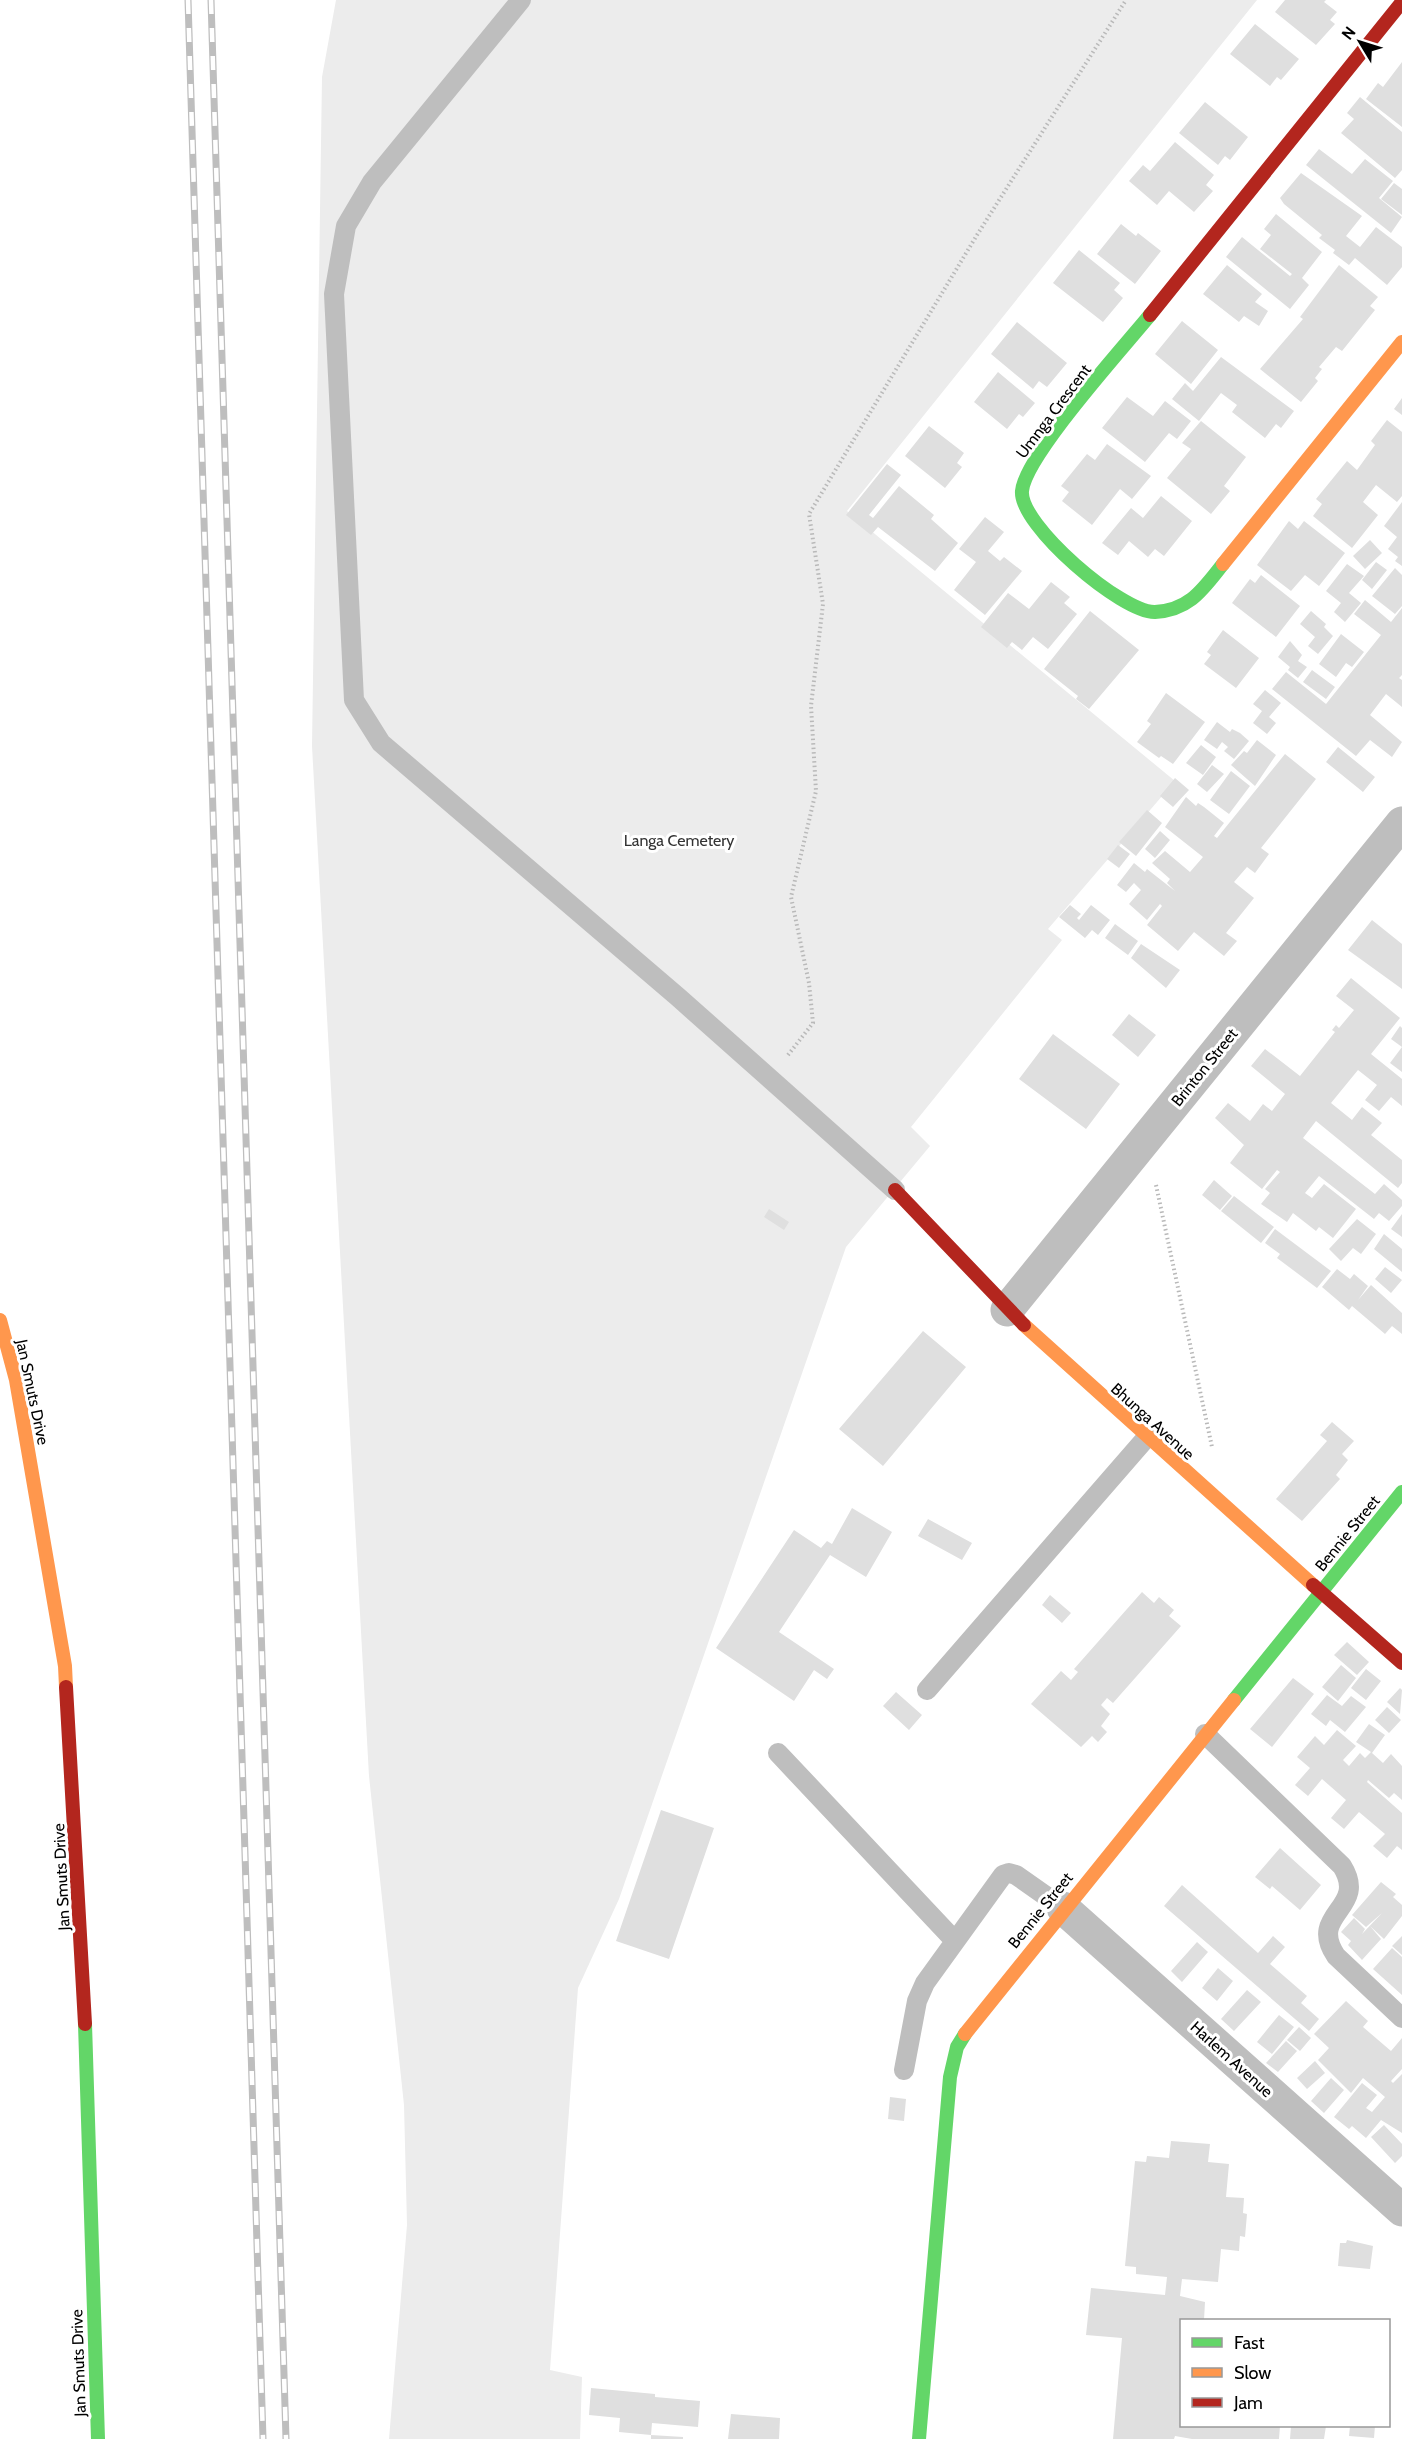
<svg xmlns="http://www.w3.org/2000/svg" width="1402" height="2439" font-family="Cabin,sans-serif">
  <rect width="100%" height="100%" fill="#fff"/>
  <path fill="#ececec" d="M336,0H1257L847,511L1175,781L1048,929L1062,940L911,1127L930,1146L846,1247L619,1899L578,1988L550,2370L582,2377L580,2439H389L407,2225L404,2105L369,1776L312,746L322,77Z"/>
  <path fill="#dfdfdf" d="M1285,0H1326L1324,2L1337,12L1330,20L1335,24L1316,45L1275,12Z
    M1255,24L1299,59L1281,80L1277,77L1270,86L1230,54Z
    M1402,62V127L1366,99L1378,83L1383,87Z
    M1360,97L1402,132V170L1395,178L1341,133L1354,119L1347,113Z
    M1205,102L1248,137L1230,160L1225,156L1218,165L1179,133Z
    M1175,142L1214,175L1206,185L1213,191L1194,212L1169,191L1157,205L1129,181L1143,165L1150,171Z
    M1319,149L1352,174L1365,159L1393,181L1379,198L1402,217L1391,233L1306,165Z
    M1301,173L1362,216L1346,236L1360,247L1376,227L1402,247V267L1387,285L1355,258L1349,265L1333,253L1335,250L1319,238L1322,235L1284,204L1280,198Z
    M1394,183L1402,189V215L1381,199Z
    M1276,214L1322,252L1302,278L1309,285L1290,309L1226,257L1242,237L1290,276L1292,274L1260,249L1271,235L1264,229Z
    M1121,224L1136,236L1138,233L1161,251L1135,284L1097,254Z
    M1079,250L1120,283L1114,290L1123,298L1103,322L1053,283Z
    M1227,265L1262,294L1255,302L1268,311L1259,326L1244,316L1239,322L1203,294Z
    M1339,265L1378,297L1370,306L1375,310L1342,351L1336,347L1319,367L1322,369L1315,378L1318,381L1301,402L1260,369L1303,319L1300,317Z
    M1182,321L1218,350L1191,384L1155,354Z
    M1017,322L1067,363L1047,387L1039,381L1033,389L991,354Z
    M1221,357L1294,411L1281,428L1276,424L1265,438L1232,412L1237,405L1221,393L1199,421L1172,399L1185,383L1193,391Z
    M998,372L1035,403L1023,417L1019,414L1007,429L974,402Z
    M1127,397L1153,416L1165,401L1191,421L1177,439L1169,433L1145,462L1102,428Z
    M1402,398V415L1394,409Z
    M1387,420L1402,432V496L1397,502L1376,485L1363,502L1378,515L1352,548L1313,516L1322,504L1316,499L1347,461L1357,470L1375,445L1371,441Z
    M1201,421L1246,457L1224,486L1230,491L1211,514L1167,478L1191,449L1182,443Z
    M929,426L964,453L957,463L962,467L945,488L905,456Z
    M1107,444L1151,476L1132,499L1120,489L1092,525L1062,501L1069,492L1061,486L1087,454L1095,460Z
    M887,464L901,475L869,515L873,518L899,486L934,515L931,519L958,543L935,571L878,527L871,535L846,515Z
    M1161,496L1192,521L1164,556L1155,549L1148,557L1129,541L1118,555L1102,543L1131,508L1143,518Z
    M1402,502V566L1395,561L1398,557L1388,549L1397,537L1384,526Z
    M985,517L1004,532L988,551L1000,561L1004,557L1022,571L985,615L954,590L976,562L959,549Z
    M1289,521L1298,529L1304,521L1345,553L1319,586L1305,575L1291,591L1257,565Z
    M1370,540L1382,553L1365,569L1353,556Z
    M1376,562L1387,570L1372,589L1362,580Z
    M1347,564L1364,576L1349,593L1361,603L1345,622L1334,612L1341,603L1326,591Z
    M1395,568L1402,575V606L1395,614L1372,596Z
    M1261,575L1300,606L1276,637L1232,603L1250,579L1255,583Z
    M1051,582L1070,597L1064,603L1077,614L1048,649L1033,637L1022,650L1012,642L1007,648L981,627L1008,593L1029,609Z
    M1365,600L1391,622L1402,608V675L1399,678L1402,680V707L1386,694L1370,715L1402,742L1392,757L1370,740L1356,756L1272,689L1286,672L1326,704L1381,635L1354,614Z
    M1090,611L1139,650L1089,709L1076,699L1078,696L1044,669Z
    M1311,611L1326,624L1324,627L1333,636L1318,654L1308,646L1315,637L1300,624Z
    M1223,630L1259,658L1236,688L1204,664L1211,655L1207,652Z
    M1341,634L1364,652L1352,667L1346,663L1336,677L1319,664Z
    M1290,641L1302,655L1298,661L1307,667L1298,678L1288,670L1290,667L1278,657Z
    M1312,670L1335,687L1326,699L1303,682Z
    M1265,690L1281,703L1269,717L1276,723L1267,734L1253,723L1262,711L1253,704Z
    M1166,693L1205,722L1173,764L1161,756L1159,758L1137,742L1151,724L1147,721Z
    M1217,722L1230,732L1232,729L1240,733L1249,741L1234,759L1224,751L1228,747L1222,742L1217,749L1204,740Z
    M1257,740L1276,755L1255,786L1231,765L1244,751L1247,753Z
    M1201,745L1216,757L1203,775L1186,763Z
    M1338,747L1375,777L1363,792L1326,762Z
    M1285,754L1316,779L1261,848L1269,854L1255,873L1247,867L1234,882L1254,898L1226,933L1237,941L1224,956L1194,932L1178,951L1147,925L1162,906L1160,904L1147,920L1129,904L1141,890L1134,883L1126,892L1117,885L1134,863L1145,872L1147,869L1175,891L1167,883L1170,879L1152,863L1165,851L1190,872L1203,857L1165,827L1186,797L1196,806L1198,803L1204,807L1224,823L1214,836L1217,838Z
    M1212,765L1224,774L1207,792L1197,784Z
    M1231,771L1250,786L1229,814L1210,800Z
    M1175,778L1189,790L1173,807L1160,796Z
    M1147,810L1162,823L1136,856L1119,842Z
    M1160,831L1170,840L1155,858L1145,849Z
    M1118,845L1130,854L1119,868L1107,859Z
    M1070,905L1081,914L1077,918L1079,920L1091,905L1110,920L1098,935L1092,930L1085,938L1059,917Z
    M1372,920L1402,944V989L1348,950Z
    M1115,924L1138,941L1128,955L1105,938Z
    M1141,944L1180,970L1166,988L1131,958Z
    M1351,978L1400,1018L1371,1054L1402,1079V1106L1391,1097L1379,1111L1365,1100L1377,1085L1358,1070L1331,1103L1352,1120L1362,1107L1382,1123L1371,1135L1402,1160V1183L1398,1188L1316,1121L1303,1138L1375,1194L1384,1184L1402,1200V1206L1389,1221L1379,1213L1374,1219L1319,1176L1305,1193L1312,1198L1324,1184L1356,1209L1333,1238L1319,1227L1316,1231L1293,1213L1287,1222L1261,1204L1270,1193L1265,1189L1280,1172L1277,1170L1262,1189L1230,1163L1244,1145L1215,1118L1228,1103L1250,1121L1263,1104L1272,1111L1285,1094L1251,1066L1265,1049L1300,1076L1335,1032L1332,1030L1336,1025L1339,1028L1354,1010L1336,996Z
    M1129,1014L1156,1035L1138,1057L1112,1035Z
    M1400,1026L1402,1028V1047L1391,1039Z
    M1053,1034L1120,1084L1086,1129L1019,1079Z
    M1402,1047V1072L1390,1063Z
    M1214,1180L1232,1196L1220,1210L1202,1195Z
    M1234,1196L1274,1227L1261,1243L1221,1211Z
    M769,1209L789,1222L784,1230L764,1217Z
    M1402,1214V1237L1391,1229Z
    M1357,1219L1376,1234L1361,1254L1353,1248L1341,1261L1329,1249Z
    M1275,1229L1331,1271L1317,1288L1277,1258L1280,1254L1265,1243Z
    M1384,1234L1402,1249V1272L1374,1249Z
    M1385,1267L1402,1280L1391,1293L1375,1279Z
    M1337,1269L1350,1279L1354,1274L1368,1286L1358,1300L1371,1285L1402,1313V1334L1392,1326L1385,1334L1352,1306L1349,1310L1322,1287Z
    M923,1331L966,1367L883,1466L839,1429Z
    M1332,1422L1354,1441L1342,1454L1348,1460L1336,1475L1340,1479L1302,1521L1276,1499L1327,1441L1320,1435Z
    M852,1508L892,1532L866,1577L830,1555L779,1632L834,1669L827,1679L814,1670L794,1701L716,1648L794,1530L821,1548L827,1541L832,1544Z
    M928,1519L972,1543L962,1560L918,1536Z
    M1142,1592L1154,1603L1159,1597L1174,1610L1169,1616L1181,1626L1113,1703L1107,1698L1101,1705L1110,1714L1101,1726L1107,1732L1098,1742L1092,1736L1081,1747L1031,1704L1061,1671L1071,1680L1078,1672L1074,1669Z
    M1050,1595L1071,1613L1062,1623L1042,1605Z
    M1347,1642L1369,1662L1357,1675L1334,1655Z
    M1341,1665L1356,1678L1338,1701L1322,1687Z
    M1366,1669L1381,1681L1366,1700L1351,1688Z
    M1293,1678L1314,1694L1272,1747L1250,1729Z
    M1400,1688L1402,1690L1400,1714L1387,1702Z
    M896,1692L922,1715L909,1730L883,1706Z
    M1327,1695L1342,1706L1351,1696L1366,1707L1345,1732L1330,1720L1326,1726L1311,1714Z
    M1387,1707L1401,1720L1389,1733L1375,1720Z
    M1369,1724L1385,1735L1372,1753L1383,1763L1391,1754L1402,1766V1800L1394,1793L1389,1798L1368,1780L1367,1782L1402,1813V1850L1397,1846L1387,1858L1373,1846L1385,1834L1359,1812L1344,1829L1331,1818L1346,1800L1322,1779L1308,1796L1295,1785L1310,1768L1297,1757L1315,1736L1324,1745L1337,1730L1356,1746L1343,1760L1349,1766L1360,1753L1365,1758L1371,1752L1356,1742Z
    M661,1810L714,1828L669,1959L616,1941Z
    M1280,1848L1321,1885L1300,1910L1272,1886L1270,1889L1255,1877Z
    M1381,1882L1396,1894L1393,1897L1402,1905V1916L1384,1939L1370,1926L1381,1939L1362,1960L1348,1945L1351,1941L1341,1932L1354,1918L1365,1929L1362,1934L1382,1913L1366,1927L1352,1915Z
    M1182,1885L1258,1953L1273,1936L1285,1947L1270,1964L1307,1996L1301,2003L1319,2019L1309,2031L1164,1906Z
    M1402,1936V1955L1392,1946Z
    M1197,1942L1208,1952L1182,1982L1171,1971Z
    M1392,1948L1402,1957V1995L1373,1969Z
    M1218,1968L1233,1981L1217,2001L1202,1988Z
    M1247,1990L1261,2002L1234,2031L1221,2019Z
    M1346,2001L1368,2021L1363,2027L1391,2051L1402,2038V2069L1391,2081L1393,2083L1402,2074V2133L1381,2120L1366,2138L1352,2126L1349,2129L1334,2117L1362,2083L1377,2095L1366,2108L1372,2112L1385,2097L1363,2078L1351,2093L1318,2060L1329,2048L1314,2034Z
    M1279,2015L1294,2027L1272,2054L1257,2042Z
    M1299,2027L1311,2038L1300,2051L1287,2040Z
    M1286,2041L1297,2051L1278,2072L1266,2063Z
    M1315,2061L1325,2073L1307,2089L1297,2078Z
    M1331,2078L1344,2090L1324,2113L1311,2101Z
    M890,2097L906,2099L904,2121L888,2119Z
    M1384,2125L1402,2144V2156L1395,2163L1371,2137Z
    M1171,2141L1210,2144L1208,2162L1229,2164L1226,2197L1244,2198L1243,2213L1247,2214L1245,2237L1240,2236L1239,2251L1221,2249L1218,2282L1182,2279L1180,2296L1205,2302L1204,2320H1182V2426H1280L1279,2439H1192L1175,2436L1174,2439H1113L1122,2338L1086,2335L1091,2288L1165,2295L1167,2277L1136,2274V2267L1125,2266L1135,2161L1146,2162L1147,2156L1169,2158Z
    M1347,2240L1373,2246L1370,2269L1338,2266L1340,2243H1346Z
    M591,2388L655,2394V2397L700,2401L698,2427L652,2423L651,2435L619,2432L620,2418L589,2415Z
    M731,2414L780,2418L779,2439H728Z
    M1291,2426H1326L1324,2439H1290Z
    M1350,2426H1375L1374,2438L1349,2436Z
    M651,2435L683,2437V2439H651Z"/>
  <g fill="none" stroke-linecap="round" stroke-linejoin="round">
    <path stroke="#b9b9b9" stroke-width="4" stroke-dasharray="1.5 3" stroke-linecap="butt" d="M788,1055L813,1023L809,983L791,897L816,791L811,706L823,604L809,514L977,235L1126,0
      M1156,1185L1212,1447"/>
    <path stroke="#bebebe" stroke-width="20" d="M521,0L372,182L346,226L334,294L354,700L381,743L678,997L895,1190
      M927,1690L1147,1437
      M1205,1734L1342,1866C1369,1909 1307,1913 1336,1956L1402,2018
      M778,1753L955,1941
      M904,2070L917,2001L925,1983L1003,1875L1009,1873L1016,1875L1063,1908"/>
    <path stroke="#bebebe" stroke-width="33" d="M1007,1310L1402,823
      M1063,1908L1402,2210"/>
    <path stroke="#63d668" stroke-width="14" d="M1150,315C1123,348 1025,456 1022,491C1019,525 1122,613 1155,612C1190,610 1203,589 1223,564
      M1234,1700L1402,1492
      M85,2024L98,2439
      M919,2439L950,2077L957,2047L965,2034"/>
    <path stroke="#ff974d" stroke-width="14" d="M1223,564L1402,342
      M0,1320L16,1380L65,1666L66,1687
      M1024,1325L1313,1585
      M965,2034L1234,1700"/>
    <path stroke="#b3261e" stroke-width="14" d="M1150,315L1402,2
      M895,1190L1024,1325
      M1313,1585L1402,1663
      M66,1687L85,2024"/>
    <g stroke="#bebebe" stroke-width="7">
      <path id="rail" d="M188,0L263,2439
        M211,0L286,2439"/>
    </g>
    <use href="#rail" stroke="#fff" stroke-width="4.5" stroke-dasharray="14" stroke-linecap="butt"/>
  </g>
  <g text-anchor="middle" stroke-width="6" stroke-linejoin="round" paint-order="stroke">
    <g font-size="16" fill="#000" stroke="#fff">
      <text transform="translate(1053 411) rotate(-53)" y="6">Umnga Crescent</text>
      <text transform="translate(1204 1067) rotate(-51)" y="6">Brinton Street</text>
      <text transform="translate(33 1392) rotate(78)" y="6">Jan Smuts Drive</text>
      <text transform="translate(1153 1421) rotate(42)" y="6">Bhunga Avenue</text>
      <text transform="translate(1347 1533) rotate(-51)" y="6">Bennie Street</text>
      <text transform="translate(61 1877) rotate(-93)" y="6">Jan Smuts Drive</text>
      <text transform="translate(1040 1910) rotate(-51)" y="6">Bennie Street</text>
      <text transform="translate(1232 2059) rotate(42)" y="6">Harlem Avenue</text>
      <text transform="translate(78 2363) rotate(-92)" y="6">Jan Smuts Drive</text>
    </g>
    <g font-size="16" fill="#333" stroke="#fff">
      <text x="679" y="846">Langa Cemetery</text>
    </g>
  </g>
  <rect x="1180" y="2319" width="210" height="108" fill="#ffffff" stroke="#999999" stroke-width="1.5"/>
  <rect x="1192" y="2338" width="30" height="9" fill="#63d668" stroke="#999999" stroke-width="1.5"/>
  <text x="1234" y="2349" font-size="18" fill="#000000">Fast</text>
  <rect x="1192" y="2368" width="30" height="9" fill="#ff974d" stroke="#999999" stroke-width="1.5"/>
  <text x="1234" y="2379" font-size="18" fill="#000000">Slow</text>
  <rect x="1192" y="2398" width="30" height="9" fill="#b3261e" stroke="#999999" stroke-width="1.5"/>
  <text x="1234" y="2409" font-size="18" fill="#000000">Jam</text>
  <g transform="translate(1360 42) rotate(308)" stroke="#ffffff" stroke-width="4.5" paint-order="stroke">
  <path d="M0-4.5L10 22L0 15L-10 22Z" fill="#000000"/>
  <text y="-9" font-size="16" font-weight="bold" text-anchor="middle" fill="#000000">N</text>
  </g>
</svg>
